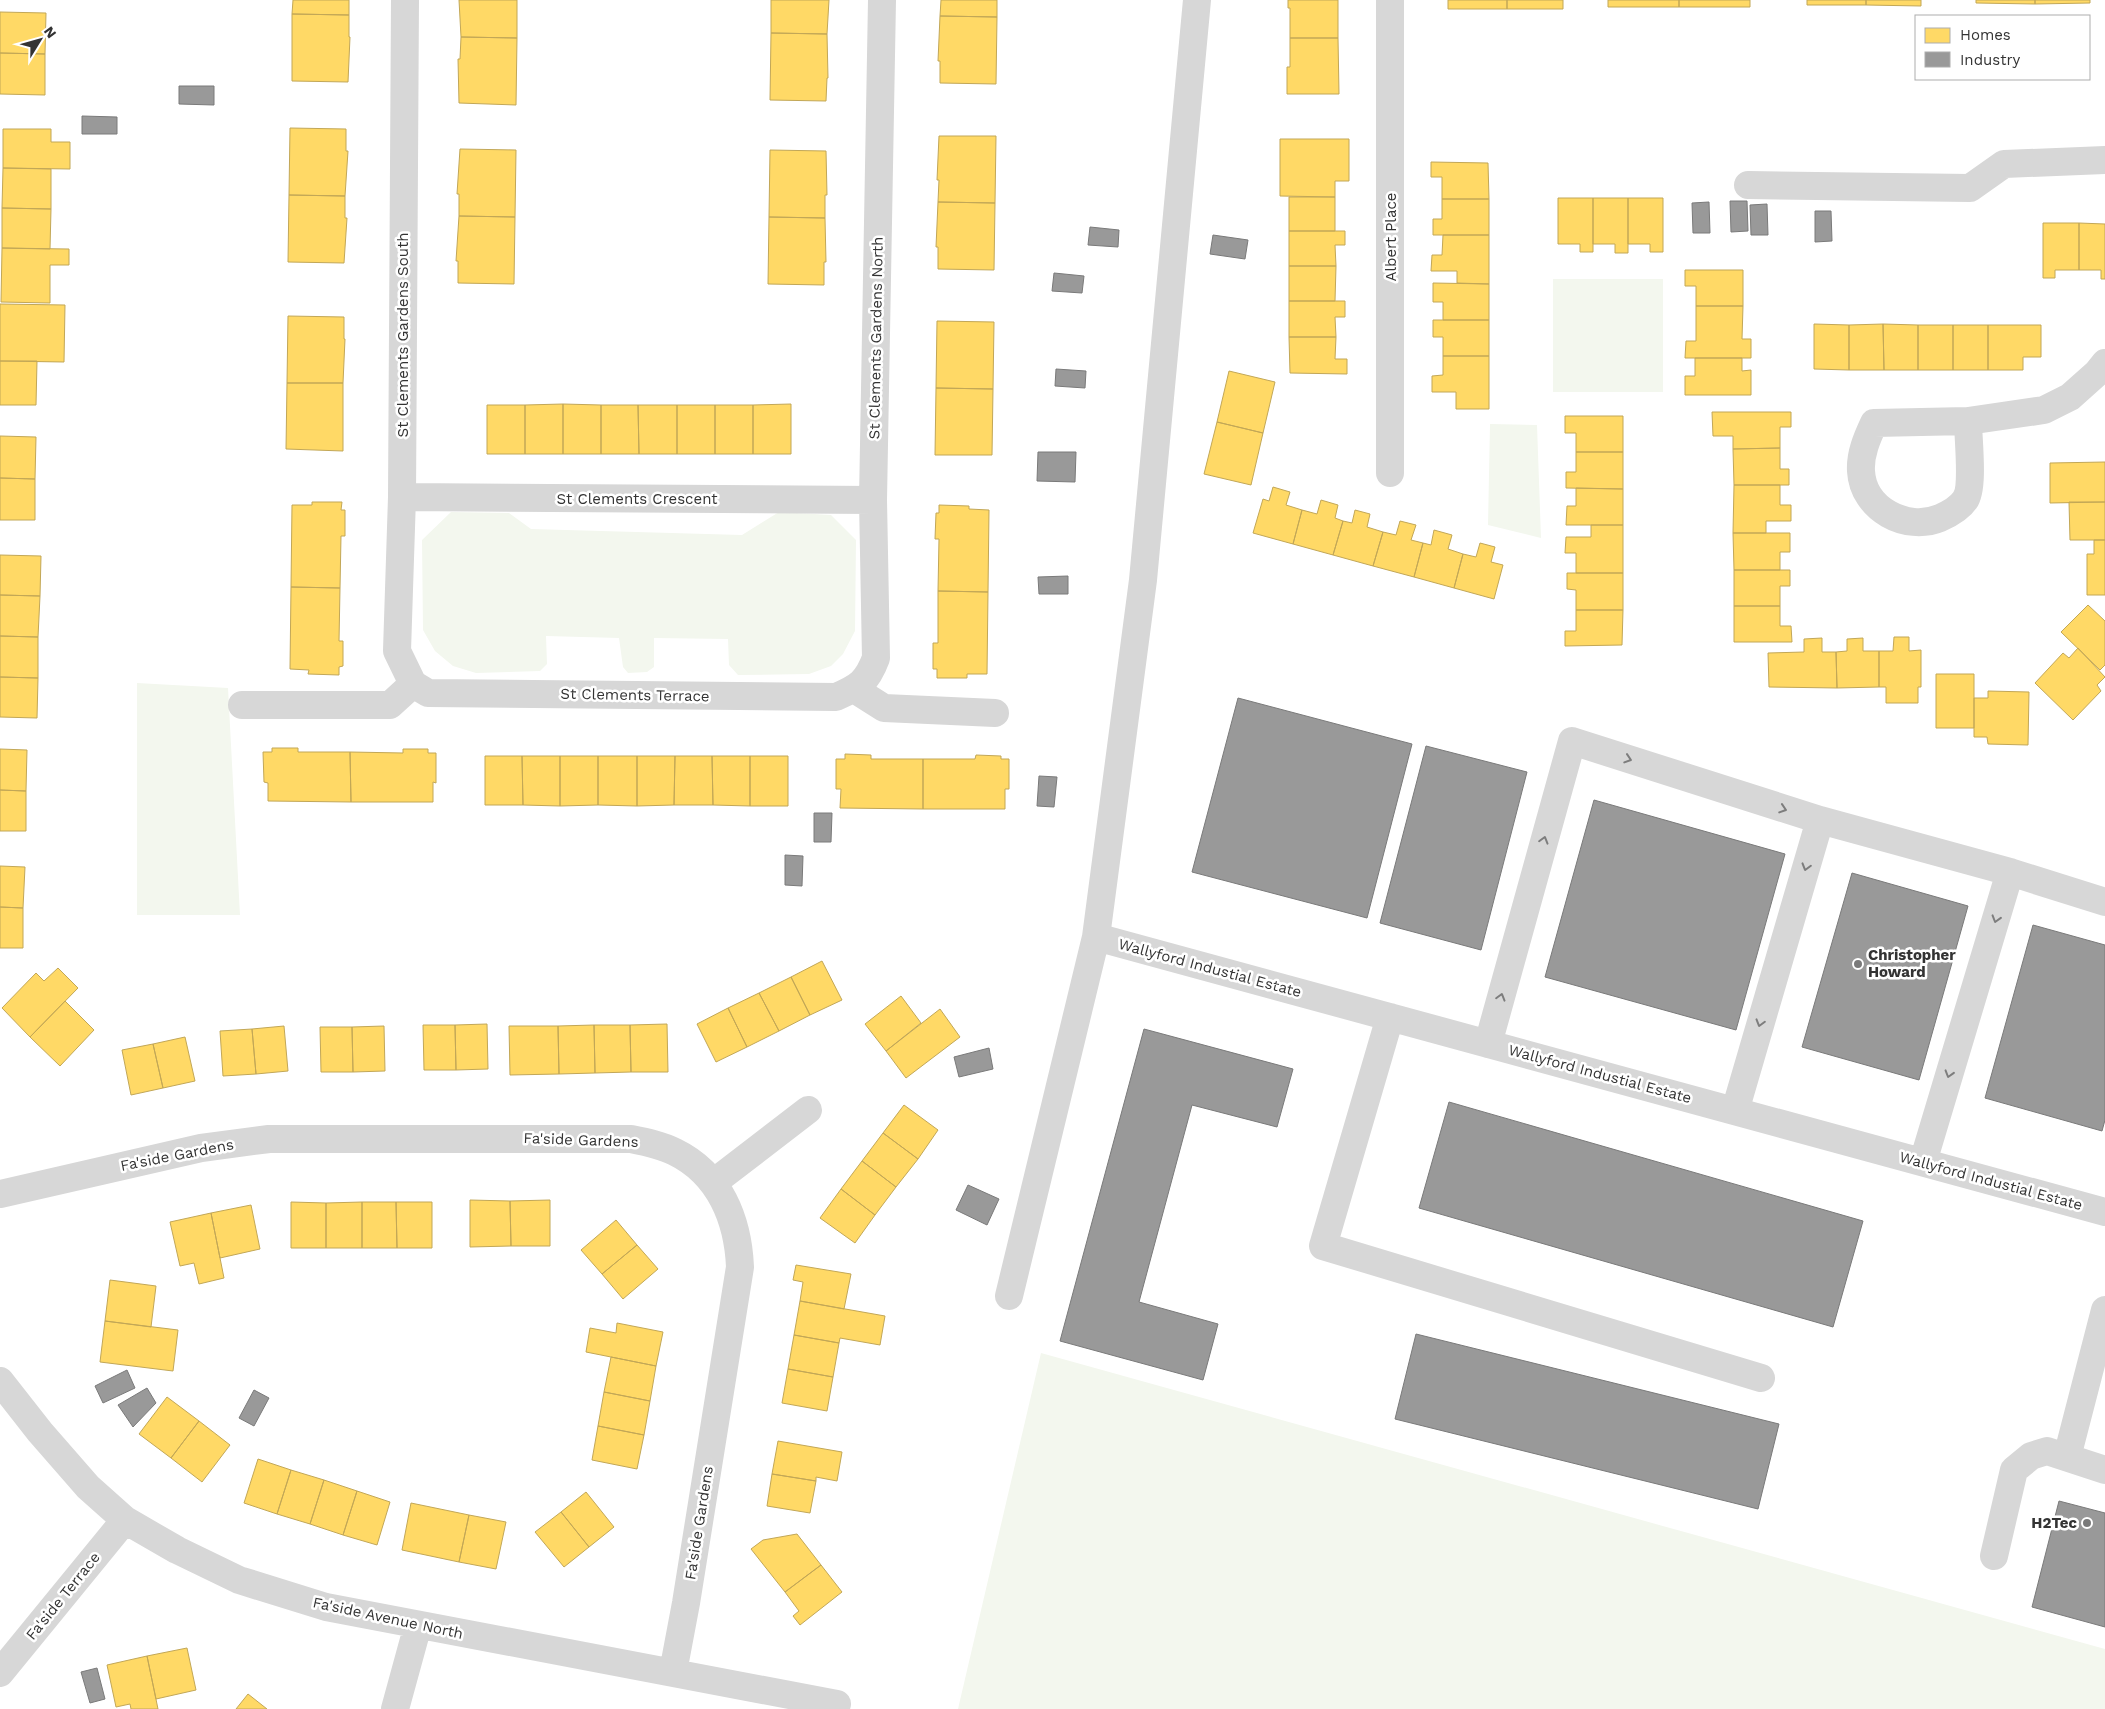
<svg xmlns="http://www.w3.org/2000/svg" width="2105" height="1709" font-family="'Work Sans',sans-serif">
  <rect width="100%" height="100%" fill="#fff"/>
  <path fill="#f3f7ee" d="M1553,279H1663V392H1553Z
    M1490,424L1537,425L1541,538L1488,525Z
    M451,512L509,513L531,529L742,535L779,512L831,515L856,540L855,631L843,654L831,666L809,674L738,675L729,665L728,639L654,638V667L647,672L628,673L623,667L619,638L546,636L547,664L540,671L476,673L453,666L435,651L423,630L422,540Z
    M137,683L228,688L240,915H137Z
    M1041,1353L2105,1649V1709H958Z"/>
  <path fill="#ffd966" stroke="#c2a757" d="M293,0H349V15L292,14Z
    M459,0H517V38L461,37Z
    M771,0H829L827,34L771,33Z
    M941,0H997V17L940,16Z
    M1288,0H1338V38H1290V8H1288Z
    M1448,0H1507V9H1448Z
    M1507,0H1563V9H1507Z
    M1608,0H1679V7H1608Z
    M1679,0H1750V7H1679Z
    M1807,0H1866V5H1807Z
    M1866,0H1921V6L1866,5Z
    M1976,0H2035V4L1976,3Z
    M2035,0H2090V3L2035,4Z
    M0,12L46,13L45,54L0,53Z
    M292,14L349,15V37H350L348,82L292,81Z
    M940,16L997,17L996,84L940,83V61H938Z
    M771,33L827,34L828,78H827L826,101L770,100Z
    M461,37L517,38L516,105L459,103L458,59H460Z
    M1290,38H1338L1339,94H1287V67H1290Z
    M0,53L45,54V95L0,94Z
    M290,128L346,129V151H348L345,196L289,195Z
    M3,129H51V142H70V169L3,168Z
    M939,136H996L995,203L938,202L939,180H937Z
    M1280,139H1349V181H1335V197L1280,196Z
    M460,149L516,150L515,217L459,216V194H457Z
    M770,150L826,151L827,195H825V218L769,217Z
    M1431,162L1488,163L1489,199H1442V177H1431Z
    M3,168L51,169V209L2,208Z
    M289,195L345,196V218H347L344,263L288,262Z
    M1289,197H1335V231H1289Z
    M1558,198H1593V252H1580V244H1558Z
    M1593,198H1628V253H1615V244H1593Z
    M1628,198H1663V252H1650V244H1628Z
    M1442,199H1489V235H1433V219H1442Z
    M938,202L995,203L994,270L938,269V247H936Z
    M2,208L51,209L50,249L2,248Z
    M459,216L515,217L514,284L458,283V261H456Z
    M769,217L825,218L826,262H824V285L768,284Z
    M2043,223H2079V270H2055V278H2043Z
    M2079,223L2105,224V279H2101V270H2079Z
    M1289,231H1345V245H1335L1336,266H1289Z
    M1443,235H1489V284L1457,283V271H1431L1432,255H1442Z
    M2,248L69,249V265H50V303L1,302Z
    M1289,266H1336L1335,301H1289Z
    M1685,270H1743V306H1696V286H1685Z
    M1433,283L1489,284V320H1443V302H1433Z
    M1289,301H1345V317H1335L1336,337H1289Z
    M0,304L65,305L64,362L0,361Z
    M1696,306H1743L1742,339H1751V358H1685L1686,341H1696Z
    M288,316L344,317V339H345L343,383H287Z
    M1433,320H1489V356H1443V337H1433Z
    M937,321L994,322L993,389L936,388Z
    M1814,324L1849,325V370L1814,369Z
    M1883,324L1918,325V370H1884Z
    M1883,324L1884,370H1849V325Z
    M1918,325H1953V370H1918Z
    M1953,325H1988V370H1953Z
    M1988,325H2041V357H2023V370H1988Z
    M1289,337H1336L1335,359H1347V374L1290,373Z
    M1443,356H1489V409H1456V392H1432V376L1443,375Z
    M1695,358H1742V371L1751,370V395H1685V376H1695Z
    M0,361H37L36,405H0Z
    M1229,371L1275,382L1263,433L1217,422Z
    M287,383H343V451L286,449Z
    M936,388L993,389L992,455H935Z
    M563,404L601,405V454H563Z
    M563,404V454H525V405Z
    M791,404V454H753V405Z
    M487,405H525V454H487Z
    M601,405H638L639,454H601Z
    M638,405H677V454H639Z
    M677,405H715V454H677Z
    M715,405H753V454H715Z
    M1712,412H1791V427H1780V448L1733,449V436H1713Z
    M1565,416H1623V452H1576V433H1565Z
    M1217,422L1263,433L1251,485L1204,474Z
    M0,436L36,437L35,479L0,478Z
    M1780,448V469H1789V485H1734L1733,449Z
    M1576,452H1623V489L1566,488V472H1576Z
    M2105,462V502L2050,503V463Z
    M0,478L35,479V520H0Z
    M1734,485H1780V505H1791V521H1766V533H1733Z
    M1273,487L1290,492L1286,505L1302,510L1293,544L1253,533L1263,499L1269,501Z
    M1576,488L1623,489V525H1566L1567,506H1576Z
    M1321,500L1338,505L1335,518L1343,521L1333,555L1293,544L1302,510L1317,514Z
    M312,502H342L341,510H345V536H341L340,588L291,587L292,505H312Z
    M2069,502H2105V540H2070Z
    M939,505L969,506V509L989,510L988,592L938,591L939,539H935L936,513H939Z
    M1355,510L1370,514L1367,527L1383,532L1373,566L1333,555L1343,521L1352,523Z
    M1400,521L1416,525L1411,540L1423,543L1414,577L1373,566L1383,532L1396,535Z
    M1591,525H1623V573H1576V553H1565L1566,537H1591Z
    M1434,530L1452,535L1448,549L1463,554L1454,588L1414,577L1423,543L1431,545Z
    M1733,533H1790V552H1780V570H1734Z
    M2094,540H2105V595H2087V554H2094Z
    M1480,543L1495,547L1491,562L1503,565L1494,599L1454,588L1463,554L1476,557Z
    M0,555L41,556L40,596L0,595Z
    M1734,570H1790V586H1780V606H1734Z
    M1567,573H1623V610H1576V590L1567,589Z
    M291,587L340,588L339,641H343V666L339,667V675L308,674L309,670L290,669Z
    M938,591L988,592L987,674H967V678H937V669H933V643H938Z
    M0,595L40,596L38,637L0,636Z
    M2088,605L2105,621V665L2100,670L2061,632Z
    M1734,606H1780V626H1791L1792,642H1734Z
    M1576,610H1623L1622,645L1565,646V631H1576Z
    M0,636L38,637V678L0,677Z
    M1894,637H1909V651L1921,650V687H1918V703H1886V687H1879V651H1893Z
    M1822,638V652H1836L1837,688L1769,687L1768,653L1804,652V639Z
    M1863,638V651H1879V687L1837,688L1836,652L1847,651V639Z
    M2078,648L2105,677L2097,685L2101,691L2073,720L2035,683L2063,653L2069,658Z
    M1936,674H1974V728H1936Z
    M0,677L38,678L37,718L0,717Z
    M1988,691L2029,692L2028,745L1988,744L1987,737H1974V698H1988Z
    M272,748H298V752H350L351,802L268,801V783L264,782L263,752H272Z
    M0,749L27,750L26,791L0,790Z
    M403,749H428V753H436V783L433,782V802H351L350,752L403,753Z
    M845,754L871,755V759H923V809L840,808L841,789H836V759H845Z
    M976,755L1001,756V759H1009V789H1005V809H923V759H975Z
    M485,756H522L523,805H485Z
    M522,756H560V806L523,805Z
    M560,756H598V805L560,806Z
    M598,756H637V806L598,805Z
    M637,756H675L674,805L637,806Z
    M675,756H712L713,805H674Z
    M712,756H750V806L713,805Z
    M750,756H788V806H750Z
    M0,790L26,791V831H0Z
    M0,866L25,867L23,908L0,907Z
    M0,907L23,908V948H0Z
    M822,961L842,1000L810,1015L791,977Z
    M58,968L78,988L30,1037L2,1008L36,973L44,981Z
    M791,977L810,1015L779,1031L759,993Z
    M759,993L779,1031L747,1047L728,1008Z
    M901,996L921,1023L886,1051L865,1024Z
    M65,1001L94,1030L60,1066L30,1037Z
    M728,1008L747,1047L716,1062L697,1024Z
    M940,1009L960,1037L906,1078L886,1051Z
    M487,1024L488,1069L456,1070L455,1025Z
    M667,1024L668,1072H631L630,1025Z
    M423,1025H455L456,1070H424Z
    M594,1025H630L631,1072L595,1073Z
    M594,1025L595,1073L559,1074L558,1026Z
    M284,1026L288,1071L256,1074L252,1029Z
    M384,1026L385,1071L353,1072L352,1027Z
    M509,1026H558L559,1074L510,1075Z
    M320,1027H352L353,1072H321Z
    M252,1029L256,1074L223,1076L220,1031Z
    M185,1037L195,1081L163,1088L153,1044Z
    M153,1044L163,1088L131,1095L122,1050Z
    M904,1105L938,1130L918,1159L883,1133Z
    M883,1133L918,1159L896,1187L862,1161Z
    M862,1161L896,1187L875,1215L841,1189Z
    M841,1189L875,1215L855,1243L820,1218Z
    M470,1200L510,1201L511,1246L470,1247Z
    M550,1200V1246H511L510,1201Z
    M291,1202L326,1203V1248H291Z
    M362,1202H396L397,1248H362Z
    M362,1202V1248H326V1203Z
    M396,1202H432V1248H397Z
    M251,1205L260,1249L220,1258L211,1213Z
    M211,1213L224,1278L199,1284L194,1263L180,1266L170,1222Z
    M616,1220L637,1245L602,1274L581,1250Z
    M637,1245L658,1269L623,1299L602,1274Z
    M796,1265L851,1274L844,1309L800,1301L803,1282L793,1280Z
    M110,1280L156,1286L151,1327L105,1321Z
    M800,1301L885,1316L880,1345L840,1338L839,1343L794,1335Z
    M105,1321L178,1330L173,1371L100,1362Z
    M617,1323L663,1332L656,1366L586,1352L590,1328L616,1333Z
    M794,1335L839,1343L833,1377L788,1369Z
    M611,1357L656,1366L650,1401L604,1392Z
    M788,1369L833,1377L827,1411L782,1403Z
    M604,1392L650,1401L644,1435L598,1426Z
    M167,1397L199,1421L171,1458L139,1434Z
    M199,1421L230,1445L202,1482L171,1458Z
    M598,1426L644,1435L637,1469L592,1460Z
    M778,1441L842,1452L837,1481L816,1477V1481L772,1474Z
    M258,1459L291,1470L277,1514L244,1503Z
    M291,1470L324,1480L310,1524L277,1514Z
    M772,1474L816,1481L810,1513L767,1506Z
    M324,1480L357,1491L343,1535L310,1524Z
    M357,1491L390,1502L377,1545L343,1535Z
    M586,1492L614,1527L589,1547L561,1512Z
    M411,1503L469,1515L459,1562L402,1550Z
    M561,1512L589,1547L564,1567L535,1532Z
    M469,1515L506,1522L496,1569L459,1562Z
    M797,1534L821,1565L785,1592L751,1549L763,1540Z
    M821,1565L842,1592L800,1625L793,1616L799,1611L785,1592Z
    M187,1648L196,1690L156,1699L147,1656Z
    M147,1656L158,1709H131L130,1704L116,1707L107,1665Z
    M248,1694L267,1709H236Z"/>
  <path fill="#999" stroke="#7a7a7a" d="M179,86H214V105L179,104Z
    M82,116L117,117V134H82Z
    M1730,201H1747L1748,231L1731,232Z
    M1709,202L1710,233H1693L1692,203Z
    M1767,204L1768,235H1751L1750,205Z
    M1815,211H1831L1832,241L1815,242Z
    M1090,227L1119,230L1118,247L1088,245Z
    M1213,235L1248,240L1245,259L1210,254Z
    M1054,273L1084,276L1082,293L1052,291Z
    M1056,369L1086,371L1085,388L1055,386Z
    M1038,452H1076L1075,482L1037,481Z
    M1068,576V594H1039L1038,577Z
    M1238,698L1412,744L1367,918L1192,872Z
    M1426,746L1527,772L1481,950L1380,923Z
    M1039,776L1057,777L1054,807L1037,806Z
    M1594,800L1785,854L1736,1030L1545,977Z
    M814,813H832L831,842H814Z
    M785,855L803,856L802,886L785,885Z
    M1852,873L1968,906L1919,1080L1802,1047Z
    M2033,925L2105,945V1120L2102,1131L1985,1098Z
    M1144,1029L1293,1069L1277,1127L1192,1105L1139,1302L1218,1324L1203,1380L1060,1341Z
    M989,1048L993,1069L959,1077L954,1057Z
    M1449,1102L1863,1221L1833,1327L1419,1208Z
    M968,1185L999,1199L987,1225L956,1210Z
    M1416,1334L1779,1424L1758,1509L1395,1419Z
    M127,1370L135,1388L103,1403L95,1386Z
    M147,1388L156,1403L133,1427L118,1405Z
    M254,1390L269,1398L254,1426L239,1418Z
    M2059,1501L2105,1513V1627L2032,1607Z
    M97,1668L105,1699L90,1703L81,1672Z"/>
  <g fill="none" stroke-linecap="round" stroke-linejoin="round">
    <path stroke="#d7d7d7" stroke-width="28" d="M405,0L402,497L397,651L413,684L428,693L836,697C859,687 867,682 876,658L873,500L882,0
      M1390,0V473
      M1748,185L1970,188L2004,164L2105,160
      M1968,421C1968,438 1974,488 1965,500C1959,509 1949,514 1940,518C1906,532 1863,509 1861,471C1860,454 1867,438 1874,423L1968,421L2044,410L2070,397L2097,373L2105,363
      M402,497L873,500
      M854,689L884,708L995,713
      M242,705H390L413,684
      M1096,937L2105,1212
      M1390,1017L1323,1246L1761,1378
      M1488,1044L1572,741L1820,820L2010,872L2105,902
      M1735,1111L1820,820
      M1923,1162L2010,872
      M713,1183L808,1110
      M0,1194L201,1148L269,1139H631C646,1142 661,1145 675,1152C720,1174 738,1220 740,1267L686,1603L673,1672
      M1009,1296L1096,937L1143,580L1197,0
      M0,1381L40,1432L88,1487L125,1520L177,1550L239,1580L326,1607L837,1704
      M2067,1457L2105,1310
      M1994,1556L2014,1470L2031,1456L2047,1451L2105,1470
      M0,1673L125,1520
      M395,1709L418,1625"/>
  </g>
  <defs><path id="oneway-chevron" d="M-2-3.5L2.5 0L-2 3.5" fill="none" stroke-width="1.6" stroke-linecap="round" stroke-linejoin="round" transform="scale(1.25)"/></defs>
  <g stroke="#7d7d7d">
    <use href="#oneway-chevron" transform="translate(1628 759) rotate(18)"/>
    <use href="#oneway-chevron" transform="translate(1783 809) rotate(18)"/>
    <use href="#oneway-chevron" transform="translate(1544 840) rotate(-74)"/>
    <use href="#oneway-chevron" transform="translate(1806 867) rotate(106)"/>
    <use href="#oneway-chevron" transform="translate(1996 919) rotate(107)"/>
    <use href="#oneway-chevron" transform="translate(1501 997) rotate(-74)"/>
    <use href="#oneway-chevron" transform="translate(1760 1023) rotate(106)"/>
    <use href="#oneway-chevron" transform="translate(1949 1074) rotate(107)"/>
  </g>
  <g fill="#7a7a7a" stroke="#fff" stroke-width="2">
    <circle cx="1858" cy="964" r="5"/>
    <circle cx="2087" cy="1523" r="5"/>
  </g>
  <g text-anchor="middle" stroke-width="5" stroke-linejoin="round" paint-order="stroke">
    <g font-size="15" fill="#333" stroke="#fff">
      <text transform="translate(1391 237) rotate(-90)" y="5">Albert Place</text>
      <text transform="translate(403 335) rotate(-90)" y="5">St Clements Gardens South</text>
      <text transform="translate(876 338) rotate(-89)" y="5">St Clements Gardens North</text>
      <text x="637" y="504">St Clements Crescent</text>
      <text transform="translate(635 695) rotate(1)" y="5">St Clements Terrace</text>
      <text transform="translate(1210 968) rotate(15)" y="5">Wallyford Industial Estate</text>
      <text transform="translate(1600 1074) rotate(15)" y="5">Wallyford Industial Estate</text>
      <text transform="translate(581 1140) rotate(2)" y="5">Fa'side Gardens</text>
      <text transform="translate(177 1155) rotate(-11)" y="5">Fa'side Gardens</text>
      <text transform="translate(1991 1181) rotate(15)" y="5">Wallyford Industial Estate</text>
      <text transform="translate(699 1523) rotate(-81)" y="5">Fa'side Gardens</text>
      <text transform="translate(63 1596) rotate(-51)" y="5">Fa'side Terrace</text>
      <text transform="translate(388 1618) rotate(12)" y="5">Fa'side Avenue North</text>
    </g>
    <g font-size="15" font-weight="bold" fill="#333" stroke="#fff" text-anchor="start">
      <text x="1868" y="960">Christopher<tspan x="1868" dy="17">Howard</tspan></text>
      <text x="2077" y="1528" text-anchor="end">H2Tec</text>
    </g>
  </g>
  <rect x="1915" y="15" width="175" height="65" fill="#ffffff" stroke="#adadad"/>
  <rect x="1925" y="28" width="25" height="15" fill="#ffd966" stroke="#adadad"/>
  <text x="1960" y="40" font-size="15" fill="#333333">Homes</text>
  <rect x="1925" y="52" width="25" height="15" fill="#999999" stroke="#adadad"/>
  <text x="1960" y="65" font-size="15" fill="#333333">Industry</text>
  <g transform="translate(40 40) rotate(53)" stroke="#ffffff" stroke-width="4" paint-order="stroke">
  <path d="M0-4L9 19L0 12L-9 19Z" fill="#333333"/>
  <text y="-8" font-size="14" font-weight="bold" text-anchor="middle" fill="#333333">N</text>
  </g>
</svg>
